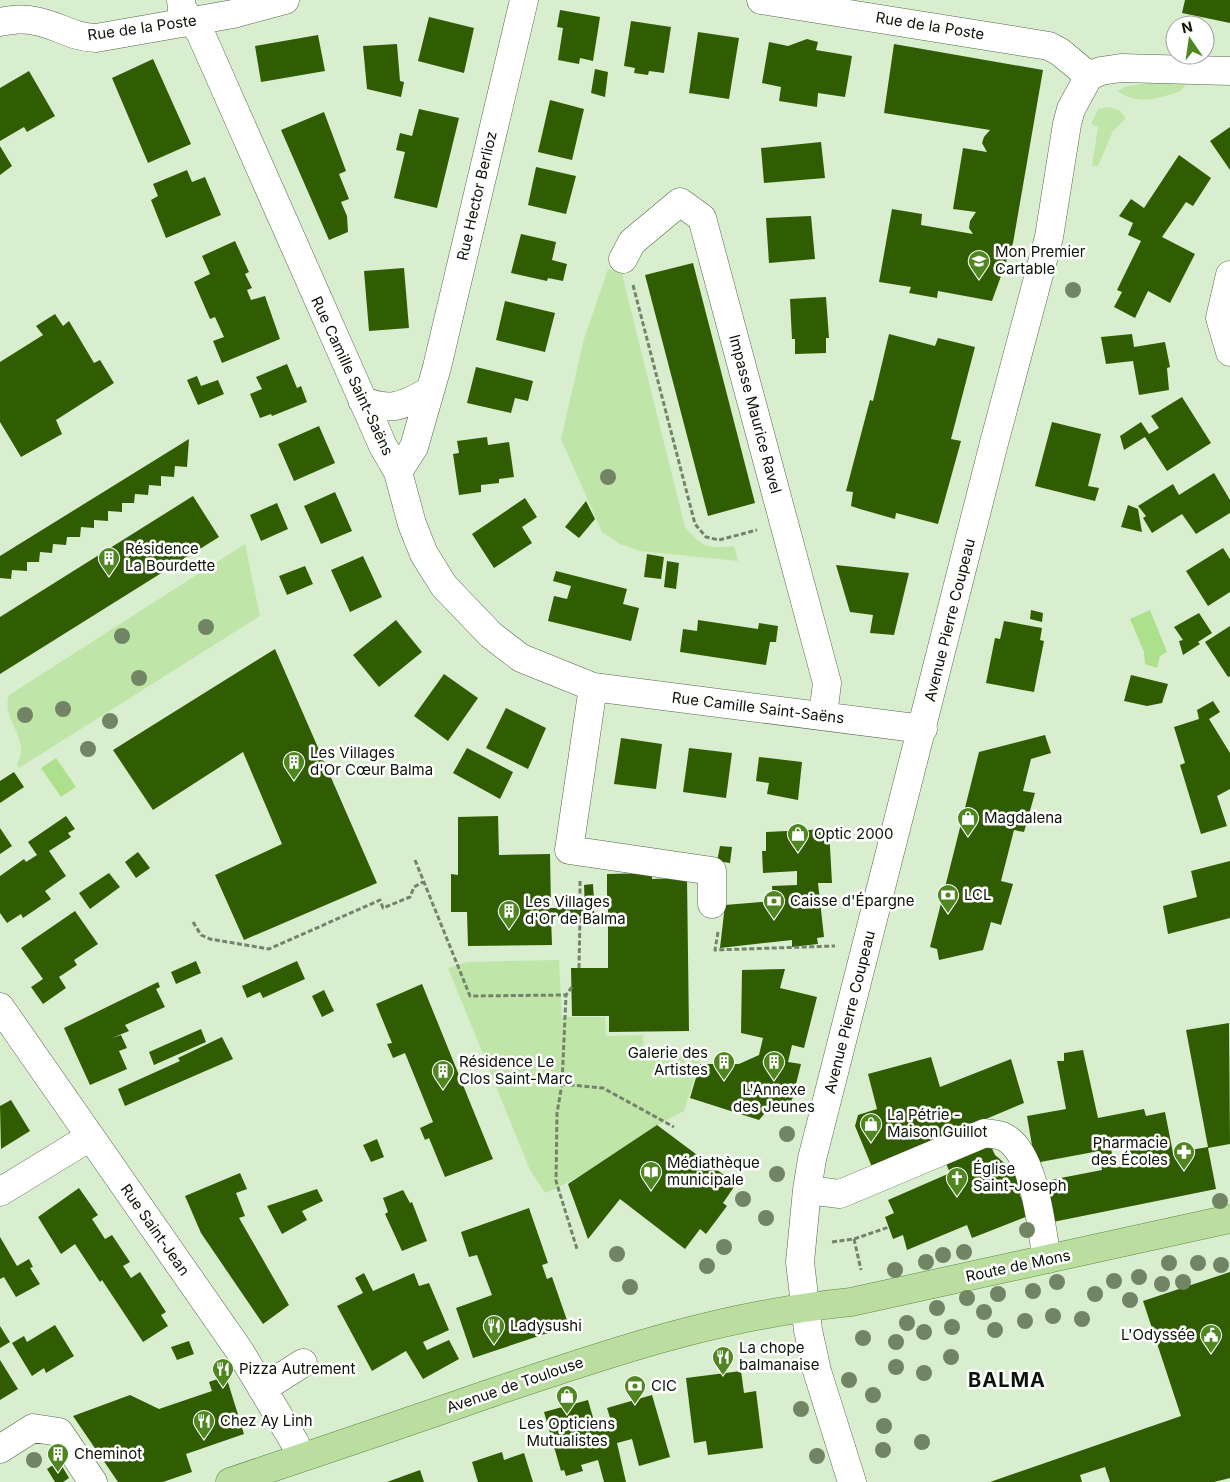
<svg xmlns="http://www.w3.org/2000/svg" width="1230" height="1482" font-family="Inter,sans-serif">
  <rect width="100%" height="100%" fill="#d9eece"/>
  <path fill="#bfe6a8" d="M1147,83H1186L1181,91C1155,99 1141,106 1117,91L1127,86Z
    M1109,107L1119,110L1126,118L1113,131L1098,166H1092L1098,127L1091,124L1098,109Z
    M608,269L622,274L685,527C702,547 708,549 734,546L738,561L640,551L620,544L602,532L561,439L584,339Z
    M245,544L260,616L19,768L17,764C32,739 0,719 9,695Z
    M559,960L562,1017H605L606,1036L643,1035L644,1052L702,1054L684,1111C636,1135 595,1173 545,1193L530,1170L448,968L467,962Z"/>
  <path fill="#ade08d" d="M1150,610L1167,652L1160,656L1157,668L1145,664L1144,652L1130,619Z
    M56,758L76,787L61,797L41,768Z"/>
  <path fill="#315d02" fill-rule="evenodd" d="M1185,0H1230V23L1182,13Z
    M560,10L600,17L593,61L580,58L579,64L558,60L563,28L557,27Z
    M429,17L474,28L464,73L418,61Z
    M631,21L671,27L664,73L649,71L648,75L634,73L635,68L624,66Z
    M698,32L739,38L729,99L689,93Z
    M318,35L325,71L261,82L255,46Z
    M807,39L818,42L816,50L852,56L845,97L818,93L817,107L779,101L781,87L762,83L769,42L788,46Z
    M397,44L400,81L404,82L401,97L367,89L363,46Z
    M894,44L1043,70L1013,243L992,301L938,291L937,298L909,293L911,287L879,282L892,209L922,214L921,225L973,234L969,228L970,221L976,212L953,209L963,148L987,152L982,143L984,137L990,130L884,113Z
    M153,59L191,144L148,163L112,78Z
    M595,69L608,72L605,97L591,93Z
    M29,71L55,116L27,132L24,127L0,141V88Z
    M550,100L584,109L572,160L538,152Z
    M419,109L459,118L437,208L394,198L405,152L396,150L400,133L412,136Z
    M324,112L346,171L339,174L349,199L341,202L347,216L348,232L329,240L281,130Z
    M1230,127V170L1210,141Z
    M821,142L825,178L764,183L761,148Z
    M0,146L12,166L0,175Z
    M1179,155L1211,178L1193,206L1186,202L1162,237L1195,254L1170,303L1148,291L1135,318L1114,307L1122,292L1117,290L1141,241L1128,235L1133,223L1119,216L1131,199L1144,208Z
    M536,167L576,176L566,214L528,205Z
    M187,170L192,182L205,177L221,215L166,238L151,200L158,196L153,184Z
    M811,216L815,259L769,263L766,218Z
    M521,234L556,242L552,260L567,264L563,281L548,278L547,281L511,273Z
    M235,241L249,272L245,274L252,288L247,290L251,300L265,296L280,339L222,363L213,341L224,337L215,317L210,319L194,282L210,274L202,256Z
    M693,263L755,503L708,516L645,275Z
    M404,268L409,328L369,331L364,271Z
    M826,297L829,338H826V353L795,354V339H792L790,299Z
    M505,301L555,313L545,352L496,340Z
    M55,314L63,326L69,321L94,363L100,360L114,383L56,420L62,434L21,457L0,422V362L43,335L36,326Z
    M889,334L935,346L938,338L975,347L951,439L961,441L938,524L896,513L895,519L860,509L851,506L853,492L846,491L870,400L873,401Z
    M1132,334L1134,347L1165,342L1170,367L1167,368L1169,390L1139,395L1133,361L1106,364L1101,337Z
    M287,364L297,388L301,386L307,402L272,416L271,414L260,418L250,394L262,389L256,377Z
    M476,367L533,381L528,401L515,398L511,413L467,403Z
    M197,376L201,386L218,380L224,394L198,405L187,380Z
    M1182,397L1211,443L1167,471L1145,437L1124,450L1120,436L1141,422L1149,434L1159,428L1151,416Z
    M1052,422L1101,434L1088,486L1099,488L1095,501L1035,486Z
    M319,426L335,463L294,481L278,444Z
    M487,437L488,445L509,442L514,477L499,479V483L481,485V492L459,495L453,454L459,453L457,441Z
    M189,439L187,467L175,466L174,477L161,476V486L149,485L148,495L135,494L134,503H122V512L108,511V521L94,520V528L81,527L80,537H67L66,545L53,544L52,553L40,552L39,562H27V571L12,570L11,579L0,578V556Z
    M1214,473L1230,500V513L1196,534L1182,514L1152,533L1143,518L1146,516L1138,506L1173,484L1179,495Z
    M335,492L352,531L321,544L304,506Z
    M193,496L219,537L0,674V617Z
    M525,498L537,517L522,527L532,543L494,568L472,534Z
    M586,501L595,519L579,538L565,527Z
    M277,503L288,529L261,541L250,515Z
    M1128,505L1138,509L1142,532L1121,527Z
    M1223,548L1230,559V592L1208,606L1186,571Z
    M647,554L664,557L661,579L644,577Z
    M363,556L382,597L350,612L331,570Z
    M667,561L679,563L676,589L664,587Z
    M836,565L909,573L894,635L870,633L873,615L850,612Z
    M305,566L313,584L287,595L279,576Z
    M556,571L627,589L623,604L639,608L631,641L548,621L554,596L567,599L571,586L553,581Z
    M1031,610L1043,613L1042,622L1030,619Z
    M1199,613L1212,633L1198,642L1200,644L1183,655L1179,641L1183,640L1174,627Z
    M396,620L422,652L379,687L353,655Z
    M698,620L758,629L759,623L778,626L776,642H770L766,665L680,652L683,629L697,631Z
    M1004,621L1042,628L1040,640L1044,641L1034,692L986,683L995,638L1000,639Z
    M1230,626V676L1228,677L1205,642Z
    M275,649L377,883L244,940L215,875L282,844L243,752L153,810L113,750Z
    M444,674L478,698L448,741L414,716Z
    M1131,675L1168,684L1162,703L1147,706L1124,701Z
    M1213,701L1220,712L1209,719L1230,753V789L1217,796L1227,826L1201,834L1180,765L1185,763L1174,727L1199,719L1197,710Z
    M506,708L546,728L528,769L486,748Z
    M1045,735L1051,753L1031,759L1023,791L1035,793L1024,832L1014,830L1001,881L1013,884L1001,925L991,922L983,950L939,960L937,949L930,947L979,752Z
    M621,738L662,744L656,789L614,784Z
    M467,748L513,772L500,799L453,773Z
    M689,748L732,753L726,798L683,792Z
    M759,757L802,762L798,800L767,794L769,783L756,781Z
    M14,772L24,787L0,803V781Z
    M66,816L75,829L68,833L71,837L49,851L66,876L45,891L51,899L23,918L21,914L7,923L0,913V876L24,859L26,862L37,855L28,842Z
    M498,816L499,855L550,854L551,908H585L584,885L593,884L594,900H607V874L652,873V879L687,878L689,1031L609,1032V1016H572L571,968H608V907H594V916L551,917L552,945L468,946L467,912H451V874L458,875V817Z
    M0,828L12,846L0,854Z
    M829,829L832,883H818L824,937L817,938L818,944L792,947V940L720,948L725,905L773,901L772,886L797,885V871L763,873L762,851H766V832Z
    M720,846L732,847L730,863L717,861Z
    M138,852L150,868L136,878L125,862Z
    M1230,861V918L1168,934L1163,906L1197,897L1191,871Z
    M109,873L120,887L90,909L79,893Z
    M75,911L98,944L74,960L77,965L59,977L66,988L43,1004L31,987L43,979L21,948Z
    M196,961L201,973L176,984L171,972Z
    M297,961L305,979L263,998L260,992L247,998L242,986Z
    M785,969L780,988L817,997L804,1048L792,1045L788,1062L801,1064L790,1108L773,1104L759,1120L690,1098L700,1064H739L759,1055L763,1038L741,1033L742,970Z
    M158,982L160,987L156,989L165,1007L125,1025L129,1031L112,1038L121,1035L127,1048L119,1051L127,1069L90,1085L64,1028Z
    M422,984L493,1159L445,1177L429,1138L425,1140L420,1128L433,1122L405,1053L393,1058L387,1044L392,1043L376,1004Z
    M324,990L334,1011L322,1017L312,996Z
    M1229,1023L1230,1144L1208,1148L1216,1189L1048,1223L1040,1182L1102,1170L1099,1151L1035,1163L1027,1116L1066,1109L1057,1061H1064V1053L1083,1050L1098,1118L1144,1109L1146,1116L1165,1112L1173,1153L1208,1147L1186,1030ZM1129,1146L1132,1164L1115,1168L1111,1149Z
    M201,1029L206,1042L154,1065L149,1052Z
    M222,1037L233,1059L125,1106L118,1089L180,1061L178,1058Z
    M931,1057L940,1087L1011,1059L1024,1103L872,1167L855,1126L858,1115L877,1109L868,1074Z
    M11,1100L30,1131L1,1149L0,1106Z
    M657,1125L736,1184L723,1203L727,1206L706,1234L700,1229L685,1249L620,1199L588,1239L568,1184Z
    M377,1139L384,1157L371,1162L363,1145Z
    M989,1142L995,1155L1016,1173L1020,1187V1195L1028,1216L972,1238L967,1225L907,1250L903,1235L893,1239L885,1217L894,1213L888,1200L950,1173L945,1161Z
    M240,1173L247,1189L236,1193L245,1216L239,1218L289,1305L263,1324L201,1233L185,1196Z
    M79,1188L98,1215L92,1219L105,1239L112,1235L130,1262L123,1266L131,1278L140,1272L166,1312L161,1315L168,1326L143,1342L102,1280L100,1282L75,1244L61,1254L38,1217Z
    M317,1189L323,1201L302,1211L307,1220L282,1234L267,1206Z
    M403,1190L410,1203L412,1202L427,1241L402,1251L385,1214L388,1212L383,1198Z
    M529,1208L548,1263L542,1265L547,1279L552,1277L569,1326L473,1358L456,1308L492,1295L477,1255L469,1257L461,1232Z
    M0,1237L17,1266L29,1259L33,1267L30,1268L40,1284L16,1297L4,1277L0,1279Z
    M1230,1272V1478L1214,1482H1110L1105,1467L1080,1475L1082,1482H990L1181,1416L1143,1301Z
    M364,1273L373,1291L414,1273L419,1286L429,1283L449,1330L423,1342L427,1350L449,1340L459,1359L423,1379L406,1351L372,1371L337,1306L363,1293L355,1278Z
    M55,1325L74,1356L46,1373L44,1368L32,1376L12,1343L24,1336L27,1342Z
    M0,1326L10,1342L0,1348Z
    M189,1341L194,1354L177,1360L171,1347Z
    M0,1360L18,1389L0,1400Z
    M741,1371L744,1393L756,1391L763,1448L708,1455L706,1441L694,1443L686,1378Z
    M226,1376L244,1434L186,1454L192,1472L163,1482H118L73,1416L130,1395L159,1409L212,1391L209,1382Z
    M652,1395L670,1457L639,1466L632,1439L617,1443L626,1482H604L598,1460L581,1465L583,1471L566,1476L564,1470L561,1471L544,1412L588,1400L596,1428L612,1424L607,1408Z
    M502,1452L504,1460L524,1453L533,1482H478L472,1462Z
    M59,1461L69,1478L63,1482H55L47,1469Z
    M420,1470L424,1482H387Z"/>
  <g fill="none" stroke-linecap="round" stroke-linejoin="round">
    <g stroke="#54664a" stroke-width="29">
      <path id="minor" d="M181,0L182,9L200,32L383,446L398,472L412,524L424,554L444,586L491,635L521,658L593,687L923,729
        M761,0L1049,46L1060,52L1089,76
        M0,22C12,20 23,18 35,21C58,25 71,37 96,38L233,14L285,0
        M623,259L632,242L680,202L702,218L827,683L823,716
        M1230,275L1220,318L1230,352
        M362,400C390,413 404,405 430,391
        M398,472L414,447L437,367L524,0
        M593,687L569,850L712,871V904
        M0,1007L239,1350L295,1443L300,1458
        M807,1190L840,1194L985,1133C990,1134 999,1134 1004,1137C1035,1152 1041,1228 1047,1259
        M0,1192L90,1137
        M262,1389L303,1363
        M0,1449L33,1428L59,1432L93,1482
        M852,1482L817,1371L808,1330L800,1262L807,1190L812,1159L994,443L1049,237L1067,124L1071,109L1089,76L1101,71L1121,68L1230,71"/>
    </g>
    <g stroke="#5e8941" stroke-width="29">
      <path id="major" d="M230,1482C315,1453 400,1425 485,1395C609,1353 719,1315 851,1302L1230,1219"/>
    </g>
    <path stroke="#75836d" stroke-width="3" stroke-dasharray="5 2.5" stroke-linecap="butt" d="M633,285L695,524L706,537L719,540L757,530
      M415,860L470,996L566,995
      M580,881V908
      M193,922L201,935L210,939L269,949L380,900L383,908L410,897L414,887L423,882
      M718,932L715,950L835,946
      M579,968L580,917
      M572,987L566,995L562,1084L557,1113L556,1181L577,1249
      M562,1084L603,1088L674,1127
      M854,1239L861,1270
      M832,1242L854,1239L889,1227"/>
    <use href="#minor" stroke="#fff" stroke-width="28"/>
    <use href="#major" stroke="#b9dea0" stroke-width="28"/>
  </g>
  <g fill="#718564">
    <circle cx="1073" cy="290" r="8"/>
    <circle cx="608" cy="477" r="8"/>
    <circle cx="206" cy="627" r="8"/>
    <circle cx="122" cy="636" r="8"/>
    <circle cx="139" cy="678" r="8"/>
    <circle cx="63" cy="709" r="8"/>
    <circle cx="25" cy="715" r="8"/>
    <circle cx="110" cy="721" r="8"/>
    <circle cx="88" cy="749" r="8"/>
    <circle cx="787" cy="1134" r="8"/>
    <circle cx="777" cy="1174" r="8"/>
    <circle cx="743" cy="1199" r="8"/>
    <circle cx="1220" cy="1201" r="8"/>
    <circle cx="766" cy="1218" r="8"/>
    <circle cx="1027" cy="1230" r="8"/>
    <circle cx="724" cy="1247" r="8"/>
    <circle cx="964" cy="1252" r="8"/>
    <circle cx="617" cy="1254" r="8"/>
    <circle cx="943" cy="1255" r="8"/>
    <circle cx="926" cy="1262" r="8"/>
    <circle cx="1169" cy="1263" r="8"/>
    <circle cx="1198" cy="1263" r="8"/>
    <circle cx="1221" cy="1265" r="8"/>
    <circle cx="707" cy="1266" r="8"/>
    <circle cx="895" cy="1270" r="8"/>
    <circle cx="1139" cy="1277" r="8"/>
    <circle cx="1114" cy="1281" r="8"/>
    <circle cx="1057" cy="1282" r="8"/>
    <circle cx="1183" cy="1282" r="8"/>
    <circle cx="1162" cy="1284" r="8"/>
    <circle cx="630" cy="1287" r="8"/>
    <circle cx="1033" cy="1291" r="8"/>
    <circle cx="998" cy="1294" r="8"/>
    <circle cx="1095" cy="1294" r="8"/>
    <circle cx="967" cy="1298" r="8"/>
    <circle cx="1130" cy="1300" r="8"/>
    <circle cx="937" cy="1308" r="8"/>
    <circle cx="984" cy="1312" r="8"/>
    <circle cx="1053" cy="1316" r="8"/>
    <circle cx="1082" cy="1319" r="8"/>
    <circle cx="1025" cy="1321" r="8"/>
    <circle cx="907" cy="1323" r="8"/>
    <circle cx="952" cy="1327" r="8"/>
    <circle cx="995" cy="1330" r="8"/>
    <circle cx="924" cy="1332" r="8"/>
    <circle cx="863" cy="1338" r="8"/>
    <circle cx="896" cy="1342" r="8"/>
    <circle cx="951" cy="1357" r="8"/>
    <circle cx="896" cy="1367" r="8"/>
    <circle cx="924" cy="1373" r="8"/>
    <circle cx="849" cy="1380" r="8"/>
    <circle cx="873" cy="1395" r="8"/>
    <circle cx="801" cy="1409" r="8"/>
    <circle cx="884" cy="1426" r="8"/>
    <circle cx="922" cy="1442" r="8"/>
    <circle cx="883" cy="1450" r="8"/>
    <circle cx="817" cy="1456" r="8"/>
    <circle cx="34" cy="1460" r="8"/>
  </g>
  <defs>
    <g id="school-pin" transform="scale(1.125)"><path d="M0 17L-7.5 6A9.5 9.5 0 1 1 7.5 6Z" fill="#4f8620" stroke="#fff"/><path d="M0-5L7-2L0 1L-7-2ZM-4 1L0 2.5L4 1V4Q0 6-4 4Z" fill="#fff"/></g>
    <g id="building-pin" transform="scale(1.125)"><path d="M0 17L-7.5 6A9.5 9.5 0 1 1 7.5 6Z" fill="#4f8620" stroke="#fff"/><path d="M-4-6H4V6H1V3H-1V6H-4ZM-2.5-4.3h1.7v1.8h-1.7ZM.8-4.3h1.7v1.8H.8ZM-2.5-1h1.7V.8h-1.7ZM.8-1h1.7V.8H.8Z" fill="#fff"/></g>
    <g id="shop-pin" transform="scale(1.125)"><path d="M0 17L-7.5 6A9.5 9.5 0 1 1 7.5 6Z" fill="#4f8620" stroke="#fff"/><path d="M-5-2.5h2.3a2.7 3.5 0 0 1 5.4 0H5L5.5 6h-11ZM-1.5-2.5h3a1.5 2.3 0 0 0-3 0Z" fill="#fff"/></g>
    <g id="bank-pin" transform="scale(1.125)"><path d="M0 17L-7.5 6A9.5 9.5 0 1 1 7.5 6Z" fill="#4f8620" stroke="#fff"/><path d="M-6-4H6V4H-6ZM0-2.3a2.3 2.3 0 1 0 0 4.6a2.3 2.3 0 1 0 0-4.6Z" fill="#fff"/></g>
    <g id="pharmacy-pin" transform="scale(1.125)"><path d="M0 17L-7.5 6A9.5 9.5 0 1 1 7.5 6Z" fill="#4f8620" stroke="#fff"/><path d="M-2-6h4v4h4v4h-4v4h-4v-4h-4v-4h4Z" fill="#fff"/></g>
    <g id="library-pin" transform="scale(1.125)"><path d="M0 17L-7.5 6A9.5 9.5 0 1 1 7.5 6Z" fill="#4f8620" stroke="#fff"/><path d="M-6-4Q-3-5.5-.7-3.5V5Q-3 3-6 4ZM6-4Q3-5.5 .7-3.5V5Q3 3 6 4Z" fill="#fff"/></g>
    <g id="church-pin" transform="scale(1.125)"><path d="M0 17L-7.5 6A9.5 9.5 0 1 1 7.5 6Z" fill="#4f8620" stroke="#fff"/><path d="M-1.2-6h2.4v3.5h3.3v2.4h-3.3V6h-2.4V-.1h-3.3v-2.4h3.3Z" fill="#fff"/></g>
    <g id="restaurant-pin" transform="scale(1.125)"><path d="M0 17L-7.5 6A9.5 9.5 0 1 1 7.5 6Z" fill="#4f8620" stroke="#fff"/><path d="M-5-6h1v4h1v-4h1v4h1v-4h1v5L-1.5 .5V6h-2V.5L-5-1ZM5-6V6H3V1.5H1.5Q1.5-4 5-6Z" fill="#fff"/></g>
    <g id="civic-pin" transform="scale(1.125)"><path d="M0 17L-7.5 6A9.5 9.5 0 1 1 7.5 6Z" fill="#4f8620" stroke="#fff"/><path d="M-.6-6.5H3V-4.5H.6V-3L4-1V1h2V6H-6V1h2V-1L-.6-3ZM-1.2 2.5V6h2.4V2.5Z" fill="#fff"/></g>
  </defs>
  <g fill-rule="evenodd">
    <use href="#school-pin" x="979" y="261"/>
    <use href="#building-pin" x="109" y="558"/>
    <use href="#building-pin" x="294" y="762"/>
    <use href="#shop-pin" x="968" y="818"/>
    <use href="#shop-pin" x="798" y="834"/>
    <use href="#bank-pin" x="948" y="895"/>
    <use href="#bank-pin" x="774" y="901"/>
    <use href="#building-pin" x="509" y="911"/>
    <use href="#building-pin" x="724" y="1062"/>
    <use href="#building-pin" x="774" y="1062"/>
    <use href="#building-pin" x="443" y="1071"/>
    <use href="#shop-pin" x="871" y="1124"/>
    <use href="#pharmacy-pin" x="1184" y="1152"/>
    <use href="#library-pin" x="651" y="1172"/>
    <use href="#church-pin" x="957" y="1178"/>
    <use href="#restaurant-pin" x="494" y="1326"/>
    <use href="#civic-pin" x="1211" y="1335"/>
    <use href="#restaurant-pin" x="723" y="1357"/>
    <use href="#restaurant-pin" x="223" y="1369"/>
    <use href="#bank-pin" x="635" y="1386"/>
    <use href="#shop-pin" x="567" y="1396"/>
    <use href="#restaurant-pin" x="204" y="1421"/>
    <use href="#building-pin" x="58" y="1454"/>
  </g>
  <g text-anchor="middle" stroke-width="5" stroke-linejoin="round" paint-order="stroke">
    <g font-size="15" fill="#0c1308" stroke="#fff">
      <text transform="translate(930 26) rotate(9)" y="5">Rue de la Poste</text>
      <text transform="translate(142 28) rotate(-8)" y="5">Rue de la Poste</text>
      <text transform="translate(477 196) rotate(-77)" y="5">Rue Hector Berlioz</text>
      <text transform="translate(352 376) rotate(65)" y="5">Rue Camille Saint-Saëns</text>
      <text transform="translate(755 414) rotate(75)" y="5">Impasse Maurice Ravel</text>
      <text transform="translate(950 620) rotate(-76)" y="5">Avenue Pierre Coupeau</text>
      <text transform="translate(758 708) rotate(7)" y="5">Rue Camille Saint-Saëns</text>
      <text transform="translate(850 1012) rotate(-76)" y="5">Avenue Pierre Coupeau</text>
      <text transform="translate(155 1230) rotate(55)" y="5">Rue Saint-Jean</text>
      <text transform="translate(1018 1266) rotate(-12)" y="5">Route de Mons</text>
      <text transform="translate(515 1385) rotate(-19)" y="5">Avenue de Toulouse</text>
    </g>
    <g font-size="15" fill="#0c1308" stroke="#fff" text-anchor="start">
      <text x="995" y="257">Mon Premier<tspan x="995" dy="17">Cartable</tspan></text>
      <text x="125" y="554">Résidence<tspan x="125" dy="17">La Bourdette</tspan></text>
      <text x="310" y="758">Les Villages<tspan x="310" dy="17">d'Or Cœur Balma</tspan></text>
      <text x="984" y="823">Magdalena</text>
      <text x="814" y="839">Optic 2000</text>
      <text x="964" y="900">LCL</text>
      <text x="790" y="906">Caisse d'Épargne</text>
      <text x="525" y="907">Les Villages<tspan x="525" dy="17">d'Or de Balma</tspan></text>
      <text x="708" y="1058" text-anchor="end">Galerie des<tspan x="708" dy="17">Artistes</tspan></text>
      <text x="459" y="1067">Résidence Le<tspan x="459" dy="17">Clos Saint-Marc</tspan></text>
      <text x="774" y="1095" text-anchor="middle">L'Annexe<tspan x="774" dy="17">des Jeunes</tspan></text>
      <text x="887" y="1120">La Pétrie -<tspan x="887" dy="17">Maison Guillot</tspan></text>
      <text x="1168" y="1148" text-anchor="end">Pharmacie<tspan x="1168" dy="17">des Écoles</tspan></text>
      <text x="667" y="1168">Médiathèque<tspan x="667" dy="17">municipale</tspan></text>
      <text x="973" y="1174">Église<tspan x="973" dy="17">Saint-Joseph</tspan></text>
      <text x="510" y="1331">Ladysushi</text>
      <text x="1195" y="1340" text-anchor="end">L'Odyssée</text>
      <text x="739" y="1353">La chope<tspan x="739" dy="17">balmanaise</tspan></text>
      <text x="239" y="1374">Pizza Autrement</text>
      <text x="651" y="1391">CIC</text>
      <text x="220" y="1426">Chez Ay Linh</text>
      <text x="567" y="1429" text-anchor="middle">Les Opticiens<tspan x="567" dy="17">Mutualistes</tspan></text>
      <text x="74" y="1459">Cheminot</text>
    </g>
    <g font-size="20" font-weight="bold" letter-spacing="1" fill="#0c1308" stroke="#fff">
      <text x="1007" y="1387">BALMA</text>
    </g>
  </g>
  <g transform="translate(1190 40) rotate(347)"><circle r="24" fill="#ffffff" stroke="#9ea19c"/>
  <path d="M0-4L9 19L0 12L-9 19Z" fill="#4f8620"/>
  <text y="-8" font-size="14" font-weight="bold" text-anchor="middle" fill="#0c1308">N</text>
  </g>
</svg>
